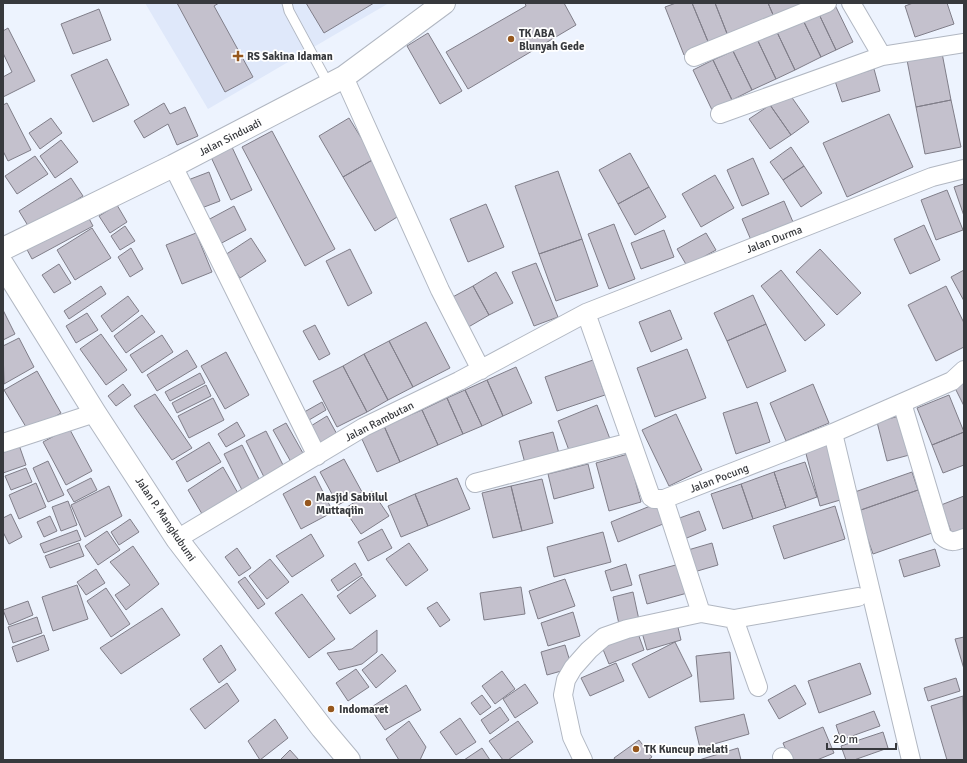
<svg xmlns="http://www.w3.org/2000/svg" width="967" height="763" font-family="Signika,sans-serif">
  <rect width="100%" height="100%" fill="#edf3fe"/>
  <path fill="#dfe8fa" d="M145,3H389L208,109Z"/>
  <path fill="#c4c1cd" stroke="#807e89" d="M177,3H219L214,6L253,77L225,92Z
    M306,3H374L324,33Z
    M525,3H564L576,25L468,89L446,52L526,6Z
    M676,3H692L709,44L684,55L665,7Z
    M692,3H715L728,36L709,44Z
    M715,3H768L774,17L728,36Z
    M768,3H806L774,17Z
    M834,3L853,42L836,50L817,10Z
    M913,3H947L954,24L915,37L905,6Z
    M99,9L111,40L73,54L61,24Z
    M817,10L836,50L821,57L802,18Z
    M802,18L821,57L795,70L776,30Z
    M8,28L35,81L3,97V77L12,72L3,53V31Z
    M776,30L795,70L776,79L757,39Z
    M428,33L462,91L440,104L407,46Z
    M757,39L776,79L752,90L733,51Z
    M733,51L752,90L732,100L713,60Z
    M942,53L951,100L916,107L907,60Z
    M107,59L129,105L93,122L71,75Z
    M713,60L732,100L712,110L693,70Z
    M874,69L880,91L842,102L835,81Z
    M788,92L809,122L791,135L770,105Z
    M951,100L961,147L925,154L916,107Z
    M7,103L31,150L8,161L3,151V105Z
    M164,103L170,114L185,107L198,136L177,145L168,124L144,138L134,121Z
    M770,105L791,135L770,149L749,119Z
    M889,114L913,167L847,197L823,143Z
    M51,118L62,133L40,149L29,133Z
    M349,118L374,159L343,177L319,136Z
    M272,131L335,249L305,266L242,147Z
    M61,140L78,162L55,178L40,156Z
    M231,145L252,190L231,200L210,155Z
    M791,147L804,166L783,180L770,162Z
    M630,153L649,187L618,204L599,170Z
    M35,156L48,174L17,194L5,176Z
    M753,158L769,194L742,206L727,170Z
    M374,159L405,212L375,231L343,177Z
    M804,166L822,193L801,207L783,180Z
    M558,171L582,239L539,254L515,186Z
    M209,172L220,201L199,209L188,180Z
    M715,175L734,208L701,227L682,194Z
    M71,178L83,196L30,229L19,211Z
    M964,184V216L954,187Z
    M649,187L666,217L635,235L618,204Z
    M947,190L963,230L936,240L921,200Z
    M784,201L793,222L751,240L742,219Z
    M486,204L504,247L468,262L450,219Z
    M117,205L127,222L110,233L99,216Z
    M234,206L246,230L218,245L206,221Z
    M85,211L93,226L32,259L24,244Z
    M614,224L635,279L609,289L588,234Z
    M924,225L940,260L910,274L894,239Z
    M125,226L135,241L120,250L111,236Z
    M92,228L111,258L75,280L57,250Z
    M664,230L674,257L641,269L631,243Z
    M196,233L212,272L182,284L166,245Z
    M706,233L716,250L687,266L677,249Z
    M251,238L266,261L240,278L225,255Z
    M582,239L598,286L556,301L539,254Z
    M131,248L143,269L130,277L118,257Z
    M350,249L372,293L348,306L326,261Z
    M820,249L861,293L837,315L796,272Z
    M536,263L558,317L534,326L512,272Z
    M59,264L71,283L54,293L42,275Z
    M781,270L825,325L805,341L761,286Z
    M964,270V301L951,277Z
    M496,272L513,303L489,315L473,286Z
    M101,286L106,294L69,319L64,311Z
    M473,286L489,315L465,329L449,299Z
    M946,286L964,323V347L936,361L908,305Z
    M753,295L766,324L727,341L714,313Z
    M128,296L139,311L112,332L101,316Z
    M3,310L15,334L3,340Z
    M670,310L682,339L651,352L639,322Z
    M87,313L98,330L76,343L66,326Z
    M142,315L155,332L126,353L114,336Z
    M426,322L450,368L413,387L389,341Z
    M766,324L786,371L747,388L727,341Z
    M315,325L330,354L319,360L303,331Z
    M101,334L127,370L106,385L80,349Z
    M162,335L173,352L142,373L130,355Z
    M19,338L34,367L4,384L3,346Z
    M389,341L413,387L388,400L364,354Z
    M687,349L706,398L655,417L637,368Z
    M187,350L197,367L157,391L147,375Z
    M226,352L249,395L225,409L201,366Z
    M364,354L388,400L367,412L343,366Z
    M593,360L605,395L557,411L545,377Z
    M343,366L367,412L337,427L313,381Z
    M516,367L532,403L503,416L487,380Z
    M37,371L61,413L29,432L4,390Z
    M200,373L205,383L170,401L165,392Z
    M487,380L503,416L482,426L465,390Z
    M964,381V406L954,386Z
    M123,384L131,395L116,406L108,396Z
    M813,384L829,423L786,441L770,403Z
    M206,385L211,396L177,413L172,403Z
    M465,390L482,426L463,434L447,398Z
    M155,394L192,448L172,460L134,406Z
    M949,395L964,432L932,445L917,408Z
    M213,398L224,420L189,438L178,416Z
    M447,398L463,434L438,445L422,410Z
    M322,402L326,410L304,423L299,415Z
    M757,402L770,442L736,454L723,413Z
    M597,405L610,439L570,453L558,421Z
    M422,410L438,445L400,462L384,426Z
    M676,414L702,470L669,486L642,430Z
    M903,415L913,454L887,461L877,422Z
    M327,416L339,438L318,450L306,429Z
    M237,422L245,436L226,447L218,434Z
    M286,423L304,455L291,462L273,430Z
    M384,426L400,462L377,472L361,437Z
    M69,428L92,471L66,485L43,442Z
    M266,431L285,469L265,479L246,441Z
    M553,432L560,457L526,467L519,441Z
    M964,432V465L943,473L932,445Z
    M209,442L221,462L187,482L176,462Z
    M831,443L847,498L820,506L805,450Z
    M19,445L26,465L3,473V451Z
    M242,445L261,483L243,492L224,454Z
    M628,454L641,502L609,511L596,463Z
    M344,459L362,492L338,505L320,472Z
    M48,461L64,495L48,502L33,468Z
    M805,462L817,497L786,508L774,472Z
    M588,464L594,488L554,499L548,474Z
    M223,467L239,495L205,519L188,490Z
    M26,468L32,482L11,490L5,476Z
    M774,472L786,508L753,519L741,484Z
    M912,472L918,490L858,511L852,493Z
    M315,476L333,512L301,529L283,494Z
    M91,478L97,490L74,502L67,490Z
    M457,478L470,509L428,526L415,494Z
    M542,479L553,523L522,531L511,486Z
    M36,483L46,507L19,519L9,495Z
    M741,484L753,519L723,529L711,494Z
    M109,486L122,516L85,537L71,505Z
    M511,486L522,531L493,538L482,493Z
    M918,490L932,533L873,554L858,511Z
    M372,491L389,516L361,534L344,509Z
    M415,494L428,526L401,537L388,506Z
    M964,496V530L952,534L941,505Z
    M68,501L77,525L61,531L52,507Z
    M660,502L668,522L618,542L611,522Z
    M835,506L845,539L784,559L773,526Z
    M699,511L706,530L682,540L674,520Z
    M11,514L22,537L9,544L3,532V518Z
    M50,516L57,531L44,537L37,522Z
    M130,519L139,532L119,545L111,532Z
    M382,529L392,548L368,561L358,542Z
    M77,530L81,540L44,553L40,544Z
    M107,531L120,550L98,565L85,546Z
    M603,532L611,562L554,577L547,547Z
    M311,534L324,556L292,577L276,556Z
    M79,543L84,556L50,568L45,556Z
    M409,543L428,570L406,586L386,559Z
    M712,543L718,565L694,572L688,550Z
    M133,546L159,584L126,610L115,595L130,585L110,562Z
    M237,548L251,568L239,576L225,557Z
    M935,549L940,566L904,577L899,560Z
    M270,559L289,582L267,599L249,576Z
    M355,563L362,575L338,591L331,580Z
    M683,563L691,592L647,604L639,575Z
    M626,564L632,585L611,591L605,571Z
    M96,569L105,583L86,595L77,582Z
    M245,577L265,604L258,609L238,582Z
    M362,577L376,596L350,614L337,596Z
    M565,579L575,606L538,619L529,591Z
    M77,585L88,619L53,631L42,597Z
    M521,587L525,614L484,620L480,593Z
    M106,588L130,624L111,637L87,601Z
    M633,592L639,620L619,624L613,597Z
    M302,594L335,639L309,658L275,613Z
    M28,601L33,615L9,625L3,610Z
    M437,602L450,620L440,627L427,608Z
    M162,608L180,635L121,674L100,648Z
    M573,612L580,636L548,646L541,623Z
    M37,617L42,633L13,643L8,627Z
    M676,619L681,640L647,650L641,629Z
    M636,628L644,650L609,664L600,642Z
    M377,630V652L362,664L339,670L327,653L352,649Z
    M44,635L49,650L17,662L12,647Z
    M964,637V669L955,639Z
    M675,642L692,676L649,698L632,664Z
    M221,645L236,670L219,683L203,659Z
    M565,645L572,668L547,675L541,652Z
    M730,652L734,699L700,702L696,656Z
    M382,654L396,671L376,688L362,670Z
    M616,663L624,681L590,696L581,678Z
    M860,663L871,694L819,713L808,681Z
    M356,669L369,687L348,701L336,683Z
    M502,671L515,689L495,704L482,686Z
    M956,678L960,691L928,701L924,688Z
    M227,683L239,701L205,729L190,709Z
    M525,684L538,703L515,718L503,699Z
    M406,685L421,710L385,730L370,708Z
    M795,685L806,704L779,719L768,700Z
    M482,695L491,707L480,715L471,703Z
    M963,696L964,760H947L931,706Z
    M500,707L509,720L490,734L481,720Z
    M874,711L880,726L841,740L836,725Z
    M744,714L749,734L700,748L695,727Z
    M460,718L476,742L456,755L440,732Z
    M275,719L288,738L260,760L248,741Z
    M409,721L426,747L420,760H399L386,739Z
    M518,721L533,742L508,760H503L489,741Z
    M823,727L834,753L817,760H790L783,743Z
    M883,732L888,748L854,760H846L841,746Z
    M639,740L652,757L648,760H615L614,758Z
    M482,748L490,760H464Z
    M738,748L741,760H699Z
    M290,750L299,760H280Z"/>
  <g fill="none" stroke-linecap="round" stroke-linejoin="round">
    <g stroke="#b1b7c2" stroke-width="11">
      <path id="service" d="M287,3L289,11L329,85"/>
    </g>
    <g stroke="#b1b7c2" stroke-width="20">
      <path id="minor" d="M851,3L882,56
        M694,57L827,3
        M344,77L440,290L481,370
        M720,114L882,56L964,43
        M173,166L317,456
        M586,313L651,497L654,499H664L833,433L952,381L964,370
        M902,403L942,536C950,543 954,542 964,538
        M833,433L911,760
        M3,443L95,413
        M475,483L631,442
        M664,499L701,613
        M177,539L364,427L459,381L586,313L932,177L964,169
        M734,619L758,687
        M782,757L784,760
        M583,760L572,737L563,695L566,680L573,668L589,650L604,637L627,629L701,613L734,619L858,597"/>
    </g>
    <g stroke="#b1b7c2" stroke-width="24">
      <path id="tertiary" d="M3,249L173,166L344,77L444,3"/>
    </g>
    <g stroke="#b1b7c2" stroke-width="24">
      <path id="primary" d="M3,265L95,413L177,539L322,728L349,760"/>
    </g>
    <use href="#service" stroke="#fff" stroke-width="9"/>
    <use href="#minor" stroke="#fff" stroke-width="18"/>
    <use href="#tertiary" stroke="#fff" stroke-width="22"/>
    <use href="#primary" stroke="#fff" stroke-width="22"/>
  </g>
  <g fill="#96571d" stroke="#fff" stroke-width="1.5">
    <circle cx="511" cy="39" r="4"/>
    <path d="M236 50h4v4h4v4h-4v4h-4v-4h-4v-4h4z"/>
    <circle cx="308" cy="503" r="4"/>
    <circle cx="331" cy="709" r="4"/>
    <circle cx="636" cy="749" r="4"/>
  </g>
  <g text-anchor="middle" stroke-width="3.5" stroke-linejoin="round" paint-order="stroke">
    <g font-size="11" font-weight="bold" fill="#37393d" stroke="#fff" text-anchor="start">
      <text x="519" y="37">TK ABA<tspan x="519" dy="13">Blunyah Gede</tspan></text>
      <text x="247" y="60">RS Sakina Idaman</text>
      <text x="316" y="501">Masjid Sabiilul<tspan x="316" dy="13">Muttaqiin</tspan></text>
      <text x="339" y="713">Indomaret</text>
      <text x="644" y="753">TK Kuncup melati</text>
    </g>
    <g font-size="11" fill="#37393d" stroke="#fff">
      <text transform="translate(230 137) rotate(-27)" y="4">Jalan Sinduadi</text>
      <text transform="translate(774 239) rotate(-21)" y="4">Jalan Durma</text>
      <text transform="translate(379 421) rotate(-27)" y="4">Jalan Rambutan</text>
      <text transform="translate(719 478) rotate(-21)" y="4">Jalan Pocung</text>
      <text transform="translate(166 519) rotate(56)" y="4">Jalan P. Mangkubumi</text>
    </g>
  </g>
  <rect width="967" height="763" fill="none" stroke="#37393d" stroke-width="8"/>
  <path d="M827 743v6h69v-6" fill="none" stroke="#37393d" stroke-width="2"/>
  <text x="833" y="743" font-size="12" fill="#37393d" stroke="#ffffff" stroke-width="3" paint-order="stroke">20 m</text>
</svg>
